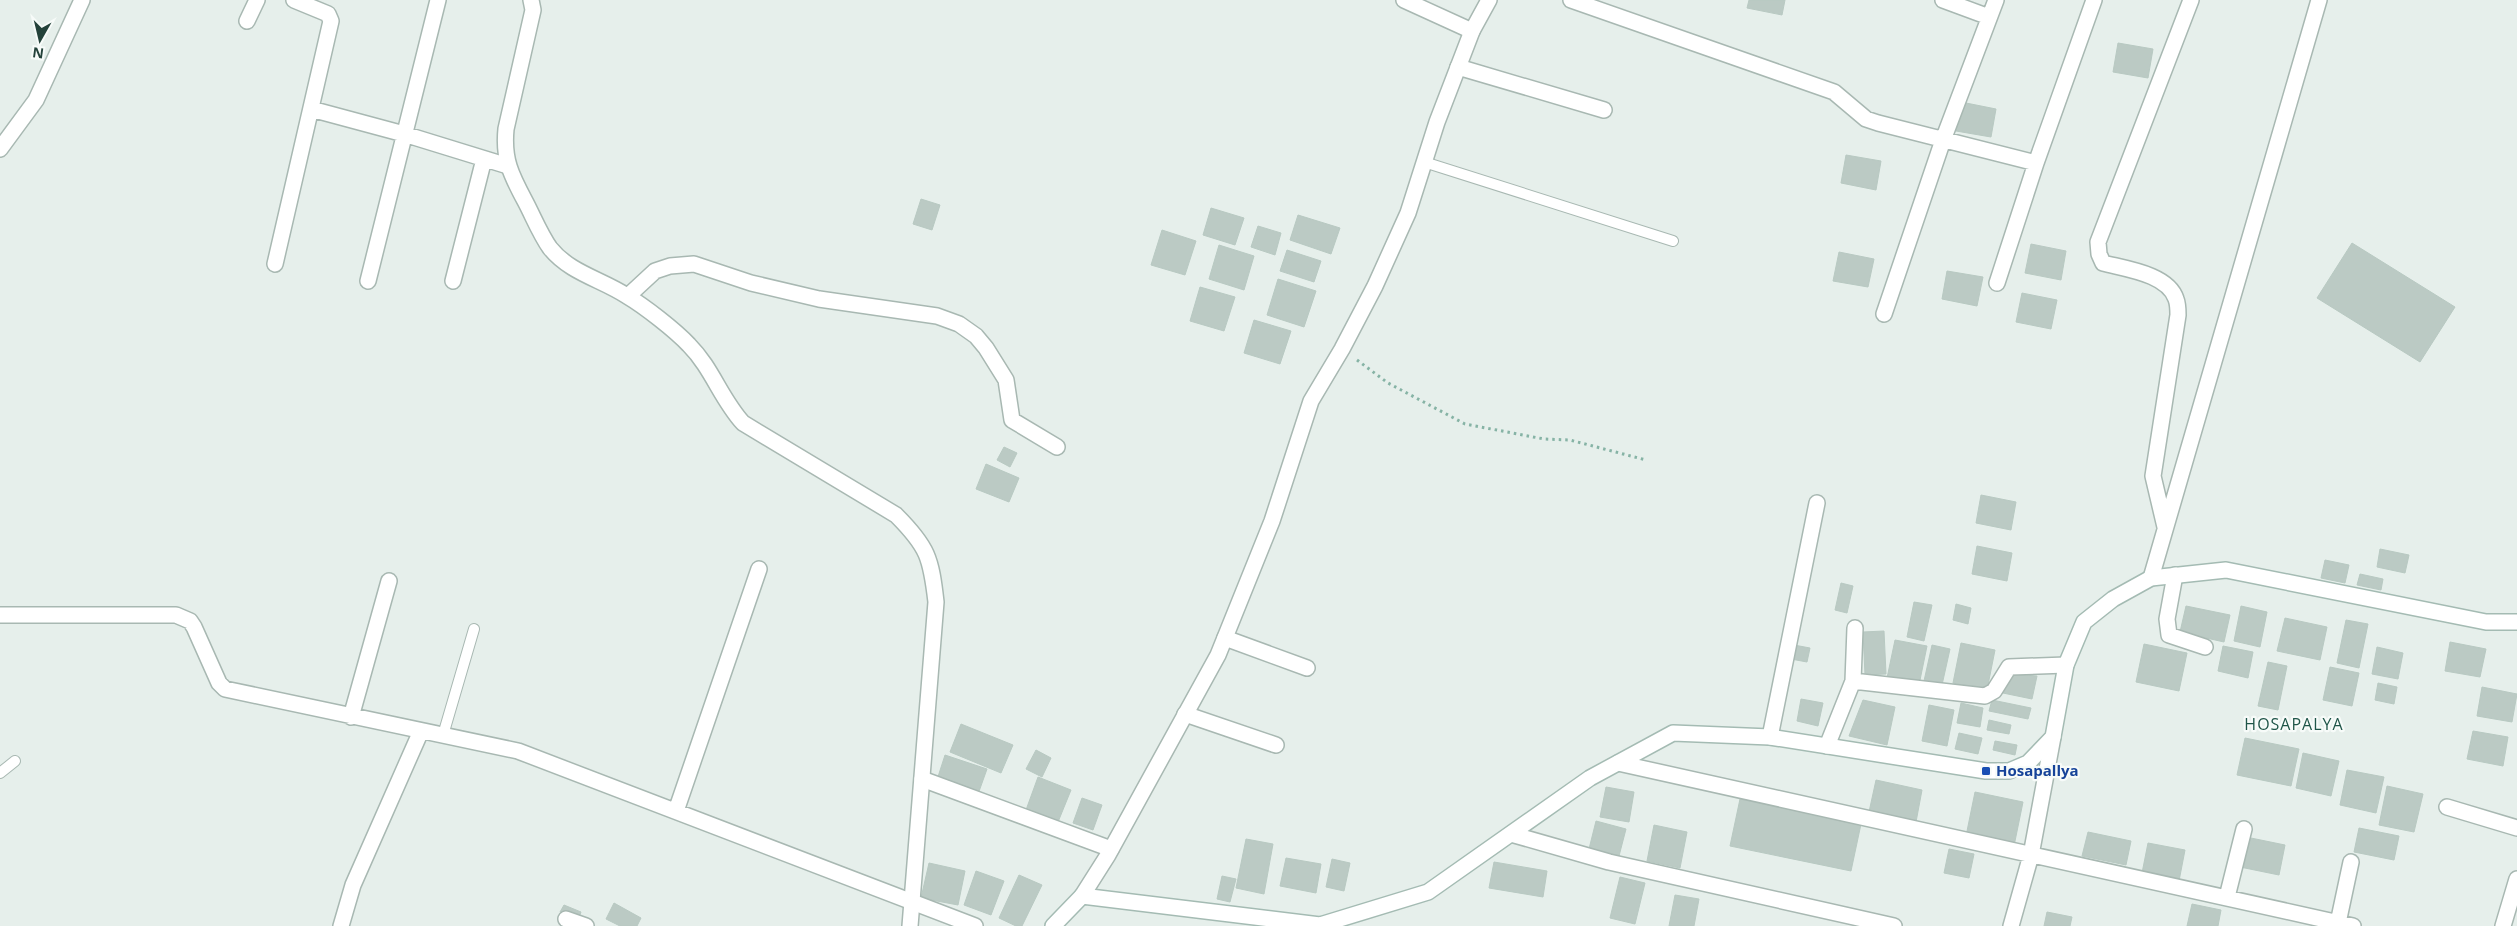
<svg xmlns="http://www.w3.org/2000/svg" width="2517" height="926" font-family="'Open Sans',sans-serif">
  <rect width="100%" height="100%" fill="#e6efeb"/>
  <path fill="#bbcac4" stroke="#b8c9c2" d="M1749,0H1785L1782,15L1747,8Z
    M2118,43L2153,49L2148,78L2113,72Z
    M1961,102L1996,109L1991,137L1956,131Z
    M1846,155L1881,161L1876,190L1841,183Z
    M921,199L940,205L932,230L913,224Z
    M1211,208L1244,218L1235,245L1203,235Z
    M1298,215L1340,228L1331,254L1290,240Z
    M1258,226L1281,233L1275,255L1251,247Z
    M1162,230L1196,241L1185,275L1151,265Z
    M2352,243L2455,307L2420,362L2317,298Z
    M2031,244L2066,251L2061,280L2025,273Z
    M1219,245L1254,256L1244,290L1209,279Z
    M1287,250L1321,261L1314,282L1280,271Z
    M1839,252L1874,259L1868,287L1833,281Z
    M1947,271L1983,277L1977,306L1942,299Z
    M1278,279L1316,291L1304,327L1267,315Z
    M1200,287L1235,297L1224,331L1190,321Z
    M2022,293L2057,300L2051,329L2016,322Z
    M1254,320L1291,331L1280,364L1244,353Z
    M1004,447L1017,453L1010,467L997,460Z
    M986,464L1019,478L1009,502L976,489Z
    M1981,495L2016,502L2011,530L1976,523Z
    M1977,546L2012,553L2007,581L1972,574Z
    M2380,549L2409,555L2405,573L2377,567Z
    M2325,560L2349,565L2345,583L2321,578Z
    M2360,574L2383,579L2381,590L2357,585Z
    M1841,583L1853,586L1847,613L1835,610Z
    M1914,602L1932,605L1924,641L1907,637Z
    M1956,604L1971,608L1968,624L1953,620Z
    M2186,606L2230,615L2224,642L2180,632Z
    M2241,606L2267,612L2260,647L2234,641Z
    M2285,618L2327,627L2320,660L2277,651Z
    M2346,620L2368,624L2359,668L2337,663Z
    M1884,631L1886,674L1865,675L1863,632Z
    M1895,640L1927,646L1919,685L1887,678Z
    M2450,642L2486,649L2480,677L2445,671Z
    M1961,643L1995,650L1987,690L1953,683Z
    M2144,644L2187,653L2179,691L2136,682Z
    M1794,645L1810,648L1807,662L1791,659Z
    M1932,645L1950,649L1942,685L1924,681Z
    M2223,646L2253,652L2248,678L2218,671Z
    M2377,647L2403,653L2398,679L2372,674Z
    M2268,662L2287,666L2278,710L2258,706Z
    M2330,667L2359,673L2352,706L2323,700Z
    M2010,674L2037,676L2032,699L1998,692Z
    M2378,683L2397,687L2394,704L2375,700Z
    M2482,687L2517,694L2512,722L2477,716Z
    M1801,699L1823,703L1818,726L1797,721Z
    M1863,700L1895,707L1887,745L1849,736Z
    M1992,700L2031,708L2028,719L1989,711Z
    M1961,703L1983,708L1980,727L1957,723Z
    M1929,705L1954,710L1947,746L1922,741Z
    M1989,720L2011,725L2009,734L1987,730Z
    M961,724L1013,745L1001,773L950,752Z
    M2473,731L2508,737L2503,766L2467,759Z
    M1959,733L1982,738L1978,754L1955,749Z
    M2245,738L2299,749L2291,786L2237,775Z
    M1995,741L2017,745L2015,755L1993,750Z
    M1036,750L1051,758L1042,777L1026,769Z
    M2303,753L2339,761L2331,796L2296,788Z
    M945,755L987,769L977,797L936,783Z
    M2347,770L2384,777L2376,813L2340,805Z
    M1038,777L1071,790L1058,822L1026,810Z
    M1876,780L1922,790L1916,822L1869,812Z
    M2387,786L2423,794L2414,832L2379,825Z
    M1606,787L1634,792L1629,822L1600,817Z
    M1975,792L2023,802L2014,846L1966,836Z
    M1082,798L1102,805L1093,830L1073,823Z
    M1740,799L1861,824L1851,871L1730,846Z
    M1596,821L1626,829L1619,856L1589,849Z
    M1654,825L1687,832L1680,868L1647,861Z
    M2359,828L2399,836L2394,860L2354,852Z
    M2088,832L2131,841L2126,865L2082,856Z
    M2246,837L2285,845L2279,875L2240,867Z
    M1246,839L1273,844L1264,894L1236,888Z
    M2148,843L2185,850L2179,881L2142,873Z
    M1949,849L1974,854L1969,878L1944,873Z
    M1286,858L1321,864L1316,893L1280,886Z
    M1332,859L1350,863L1344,891L1326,887Z
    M1494,862L1547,871L1543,897L1489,888Z
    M929,863L965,871L958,905L921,898Z
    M976,871L1004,881L991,915L964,905Z
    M1019,875L1042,885L1022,926H1016L999,918Z
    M1222,876L1236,879L1230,902L1217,899Z
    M1620,877L1645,883L1635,924L1610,918Z
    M1675,895L1699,899L1694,926H1669Z
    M614,903L641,918L637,926H620L606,919Z
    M2192,904L2221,910L2218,926H2187Z
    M564,905L581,912L578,920L560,912Z
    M2047,912L2072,917L2070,926H2044Z"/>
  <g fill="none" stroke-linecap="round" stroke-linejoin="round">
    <g stroke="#a8b8b2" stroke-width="12">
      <path id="service" d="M1424,162L1673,241
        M443,735L474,629
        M0,773L15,761"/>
    </g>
    <g stroke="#a8b8b2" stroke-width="18">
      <path id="minor" d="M1404,0L1472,31
        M1571,0L1834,92L1866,119L1878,123L2036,163
        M1943,0L1989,17
        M247,21L257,0
        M1458,67L1604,110
        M311,109L404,134L508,166
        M0,149L36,100L82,0
        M275,264L331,21L328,14L294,0
        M368,281L438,0
        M453,281L484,159
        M1997,283L2036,163L2094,0
        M628,296L655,271L670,266L694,264L751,283L819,299L937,316L959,324L976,336L986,348L1006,380L1012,420L1057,447
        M1884,314L1943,140L1996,0
        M2165,527L2153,476L2178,315C2178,310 2178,304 2176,299C2168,274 2126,269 2103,263L2099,254L2098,242L2191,0
        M2175,575L2167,619L2169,635L2205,647
        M2151,578L2319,0
        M0,615H176L190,621L194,627L219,683L225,689L518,751L975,926
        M1225,638L1307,668
        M1853,681L1855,628
        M1185,714L1276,745
        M351,717L389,581
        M1770,737L1817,503
        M1827,746L1853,681L1985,696L1994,691L2009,667L2066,665
        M1618,763L2353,926
        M922,779L1111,849
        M2447,807L2517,828
        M676,811L759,569
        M1511,834L1609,862L1894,926
        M2227,897L2244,829
        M566,919L586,926
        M2338,923L2351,862
        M341,926L353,885L421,731
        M2011,926L2031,855L2053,737
        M2503,926L2517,879"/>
    </g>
    <g stroke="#a8b8b2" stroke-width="18">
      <path id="tertiary" d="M531,0L533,10L506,129C503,159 511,175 525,201C533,216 540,234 550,248C570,273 601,279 627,296C644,306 675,330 689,345C712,368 721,399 743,423L896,515C928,547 931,558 936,602L910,926
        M1082,896L1108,855L1218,655L1272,521L1311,401L1342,349L1375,286L1408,213L1437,122L1472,31L1489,0"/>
    </g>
    <g stroke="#a4bbb3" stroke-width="18">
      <path id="secondary" d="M1053,926L1082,896L1320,925L1428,892L1590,778L1673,733L1770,737L1986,771H2009L2028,763L2053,737L2066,665L2084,622L2113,599L2151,578L2226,570L2486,622H2517"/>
    </g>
    <path stroke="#86b3a5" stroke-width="3" stroke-dasharray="2.5 4" stroke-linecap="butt" d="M1357,360L1388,383L1465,424L1544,439L1570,440L1646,460"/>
    <use href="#service" stroke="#fff" stroke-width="10"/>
    <use href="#minor" stroke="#fff" stroke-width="15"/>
    <use href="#tertiary" stroke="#fff" stroke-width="15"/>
    <use href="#secondary" stroke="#fff" stroke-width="15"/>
  </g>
  <rect fill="#1a4fb4" stroke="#f7fbf9" stroke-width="2" x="1981" y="766" width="10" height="10" rx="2.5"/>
  <g text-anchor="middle" stroke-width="4.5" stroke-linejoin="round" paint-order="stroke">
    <g font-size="15" font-weight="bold" fill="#164399" stroke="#f7fbf9" text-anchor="start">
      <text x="1996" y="776">Hosapallya</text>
    </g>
    <g font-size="16" letter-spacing="1" fill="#1f5548" stroke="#f7fbf9">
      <text x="2294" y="730">HOSAPALYA</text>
    </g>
  </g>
  <g transform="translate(40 40) rotate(188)" stroke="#f7fbf9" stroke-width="4" paint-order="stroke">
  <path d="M0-4L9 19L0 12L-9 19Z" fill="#24423a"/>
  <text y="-8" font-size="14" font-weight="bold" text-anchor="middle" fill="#24423a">N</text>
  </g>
</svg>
